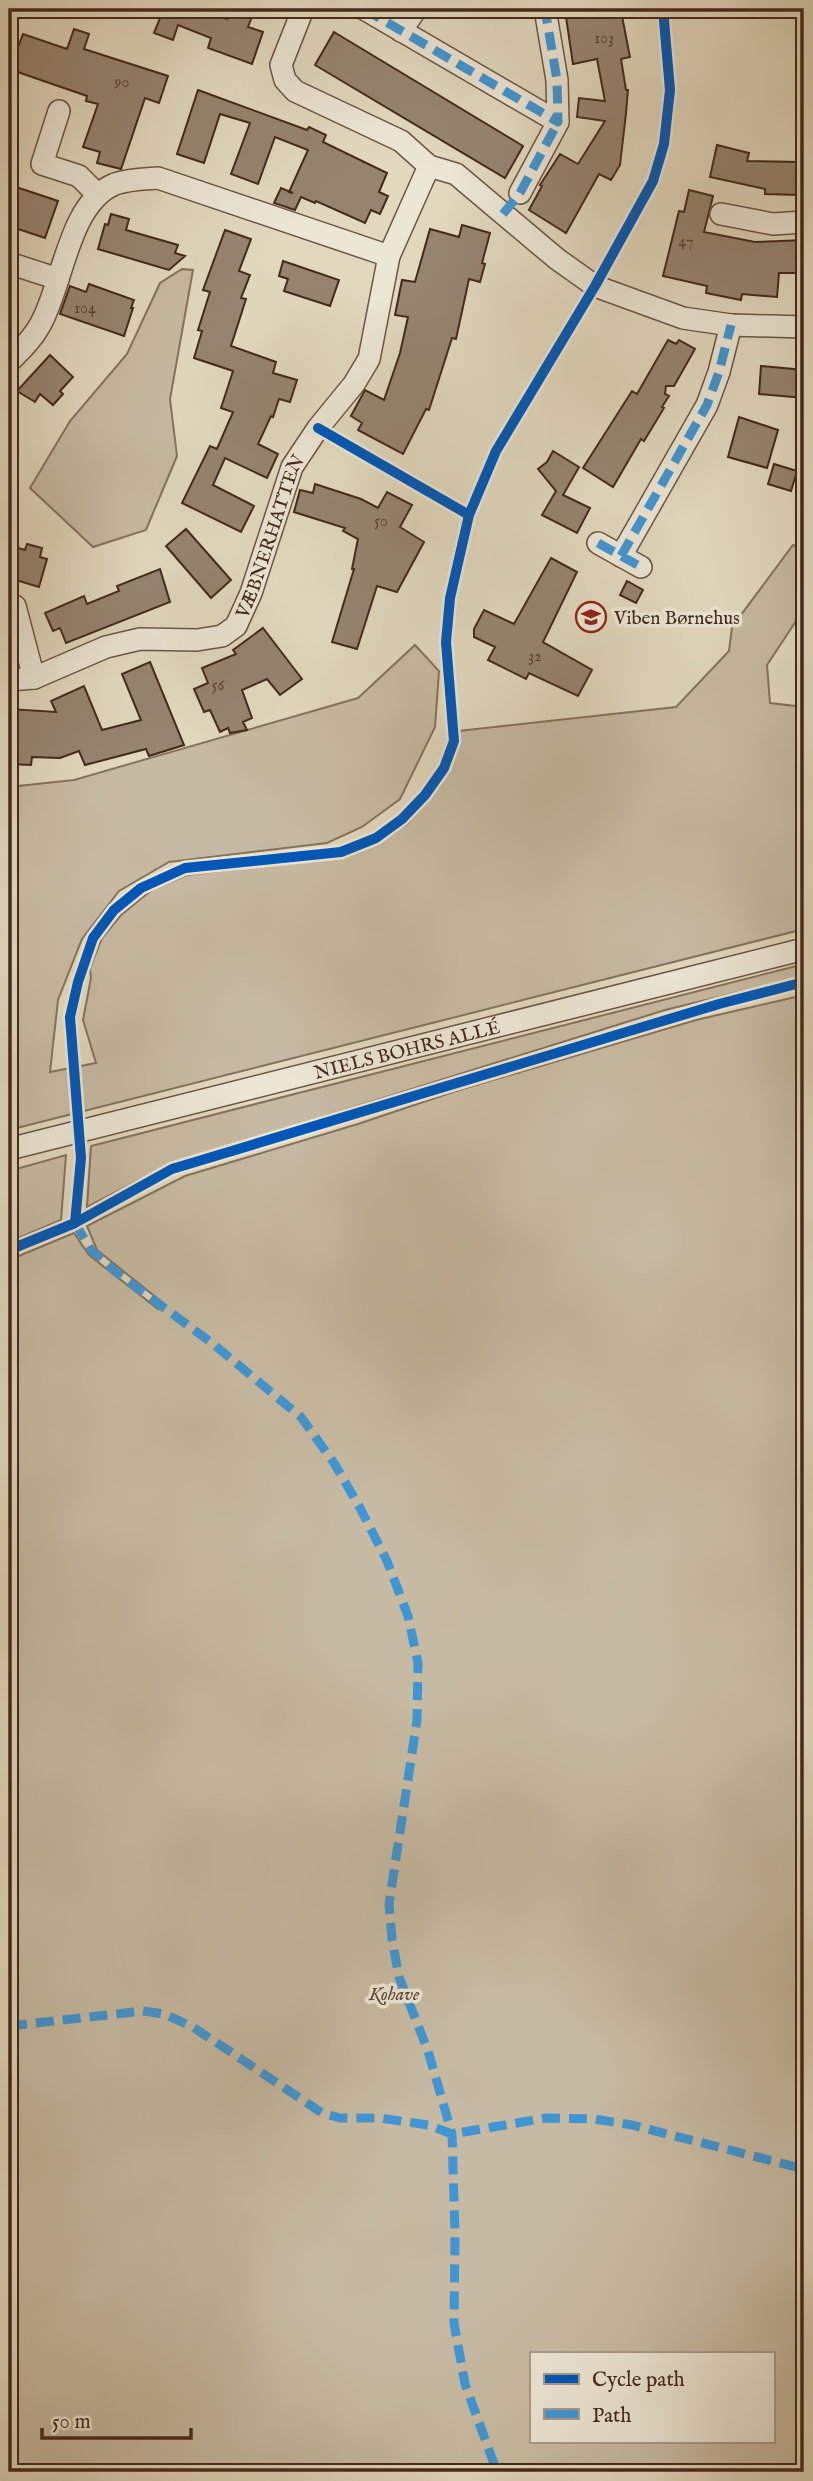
<svg xmlns="http://www.w3.org/2000/svg" width="813" height="2481" font-family="'IM FELL English',serif">
  <rect width="100%" height="100%" fill="#e2d8be"/>
  <filter id="stains"><feTurbulence type="fractalNoise" baseFrequency=".00286" numOctaves="4"/><feColorMatrix values="0 0 0 0 .2 0 0 0 0 .09 0 0 0 0 .02 0 0 0 .5 -.17"/></filter>
  <radialGradient id="worn" r=".72"><stop offset=".6" stop-color="#630" stop-opacity="0"/><stop offset="1" stop-color="#630" stop-opacity=".3"/></radialGradient>
  <path fill="#c7baa2" stroke="#86725e" stroke-width="2" fill-rule="evenodd" d="M182,269L193,270L170,399L177,456L146,530L93,547L30,488L70,421L127,354L160,283Z
    M793,545L804,548V609L767,665L770,703L804,707V929L9,1130V787L74,780L358,698L415,645L439,671L435,727L400,799L362,827L327,843L169,862L119,891L82,939L58,1000L50,1072L96,1063L83,1020L91,978L90,968L102,938L121,915L153,889L187,875L340,856L373,845L407,824L438,788L454,759L459,731L676,707L729,651L732,627Z
    M804,964V976L665,1010L168,1165L87,1207L91,1146Z
    M804,995V2472H9V1260L74,1233L89,1255L158,1309L163,1303L97,1250L87,1226L185,1176L358,1124L456,1091L696,1020ZM773,2353V2441H531V2353Z
    M66,1155L61,1220L9,1242V1171Z"/>
  <path fill="#968470" stroke="#44291b" stroke-width="2" d="M138,9H199L227,19L231,9H255L248,27L263,32L252,64L208,48L211,38L178,25L173,40L154,33L160,18Z
    M588,9H619L622,16L630,57L621,59L626,90H628L626,113L620,165L611,180L599,174L566,233L529,210L542,186L540,185L560,154L578,164L605,121L577,117L579,98L605,101L597,59L573,64L566,17L589,13Z
    M74,29L89,34L84,49L168,76L159,103L145,98L121,169L97,163L100,152L83,147L98,104L86,101L87,96L9,69L16,44L19,45L23,34L67,49Z
    M334,32L523,146L505,178L315,65Z
    M198,90L307,130L309,127L326,135L323,142L387,173L379,192L388,196L380,214L371,210L365,223L316,201L315,203L301,197L295,210L274,203L281,188L293,193L289,192L308,150L275,137L258,184L231,174L250,123L220,114L204,163L177,154Z
    M717,145L749,153L747,161L799,162L798,195L765,194V189L710,177Z
    M16,187L58,201L45,238L9,226V209Z
    M689,190L713,196L704,232L755,242L804,240V273H779L777,297L742,294L741,300L706,293L707,286L663,276L679,211L684,212Z
    M111,214L129,219L126,230L178,245L175,253L185,256L169,270L98,249L105,224L108,225Z
    M462,225L490,233L482,263L485,264L480,282L469,279L456,339L452,338L429,410L426,409L403,454L358,430L362,423L351,416L365,390L384,400L400,353L408,317L395,315L402,280L415,282L430,229L459,237Z
    M225,230L251,239L239,271L250,275L241,298L246,299L231,346L276,362L273,373L297,380L290,402L279,399L273,417L271,416L258,444L278,454L267,478L225,458L213,485L254,506L241,532L182,503L210,446L217,449L233,412L221,408L233,371L194,358L202,331L198,330L210,292L203,290Z
    M283,261L339,280L330,306L284,291L288,279L279,276Z
    M89,284L134,300L131,308H133L124,336L60,314L70,286L86,292Z
    M668,340L676,344L679,340L695,349L674,386H666L665,394L669,396L662,407L664,408L644,441L641,439L613,487L583,468L632,391L637,394Z
    M50,355L73,377L60,391L63,394L53,405L40,394L35,402L17,391Z
    M761,366L804,370V398L759,394Z
    M739,417L778,430L767,468L728,457Z
    M553,451L579,467L563,495L590,508L577,533L542,515L556,491L538,469L547,462Z
    M774,464L797,471L791,491L768,484Z
    M315,484L361,499L378,508L387,492L412,505L400,527L424,542L397,592L377,586L357,649L332,642L354,569H352L358,539L343,531L345,528L294,512L300,490L313,493Z
    M186,529L231,580L211,598L166,546Z
    M27,544L42,548L40,557L47,559L39,587L9,578V545L25,550Z
    M551,558L577,572L543,642L592,670L578,696L529,673L526,679L488,660L495,647L474,637V629L484,610L514,624Z
    M160,569L170,602L66,643L60,628L53,631L45,613L84,596L87,604L119,591L117,586Z
    M627,581L643,590L636,603L620,595Z
    M263,628L302,679L280,695L267,679L242,690L252,718L243,722L247,730L230,733L228,728L220,732L210,710L204,712L194,689L208,683L202,668L236,654L233,650Z
    M150,662L184,745L149,756L146,749L85,765L79,751L60,758L32,757L31,765L9,764V709L56,712L51,701L84,686L102,730L141,720L122,674Z"/>
  <g fill="none" stroke-linecap="round" stroke-linejoin="round">
    <g stroke="#6c5544" stroke-width="24">
      <g id="minor">
        <path d="M303,9L281,65L285,80L295,91L401,141L429,166L456,174L557,259L595,286L683,318L731,325L804,327"/>
        <path d="M364,9L558,122L557,80L545,9"/>
        <path d="M401,31L416,9"/>
        <path d="M59,111L42,164L79,176L98,195"/>
        <path d="M520,193L558,122"/>
        <path d="M721,214L773,224L804,222"/>
        <path d="M9,263L58,279"/>
        <path d="M9,362C20,351 32,340 40,325C63,286 68,203 115,184C129,179 144,179 158,178L389,256"/>
        <path d="M598,543L641,567"/>
        <path d="M621,556L707,405L719,372L731,325"/>
        <path d="M15,606L34,678"/>
        <path id="s1" d="M9,680L34,678L106,647L140,639L197,640L222,636L236,626L251,593L292,467L318,428L354,384L369,359L389,256L429,166"/>
        <path id="s2" d="M9,1149L804,949"/>
      </g>
    </g>
    <use href="#minor" stroke="#ece6d5" stroke-width="21"/>
    <path stroke="#4096d4" stroke-width="9" stroke-dasharray="18 9" stroke-linecap="butt" d="M364,9L558,122L557,80L545,9
      M503,214L520,193L558,122
      M598,543L641,567
      M621,556L707,405L719,372L731,325
      M75,1223L91,1250L117,1273L212,1343L301,1417L334,1463L359,1506L387,1561L408,1616L418,1663L417,1720L389,1904L392,1939L399,1977L428,2051L452,2134L455,2233L454,2323L465,2384L497,2472
      M9,2026L143,2011L164,2014L193,2027L322,2113L340,2118H380L428,2125L452,2134L546,2118L594,2119L632,2125L804,2169"/>
    <g stroke="#ece6d5" stroke-width="15">
      <path id="cycleway" d="M318,428L469,515
        M75,1223L81,1158L70,1017L78,982L93,938L114,910L141,888L185,868L341,852L376,838L402,819L425,795L444,768L454,741L446,642L450,598L469,515L496,451L595,286L653,181L664,144L670,90L663,9
        M9,1250L75,1223L172,1169L719,1004L804,982"/>
    </g>
    <use href="#cycleway" stroke="#0057b8" stroke-width="10"/>
  </g>
  <defs>
    <g id="school-ring" transform="scale(1.575)"><circle r="9.5" fill="#ece6d5" stroke="#8f2418" stroke-width="1.5"/><path d="M0-5L7-2L0 1L-7-2ZM-4 1L0 2.5L4 1V4Q0 6-4 4Z" fill="#8f2418"/></g>
  </defs>
  <g fill-rule="evenodd">
    <use href="#school-ring" x="591" y="617"/>
  </g>
  <g text-anchor="middle" stroke-width="7" stroke-linejoin="round" paint-order="stroke">
    <g font-size="16" fill="#584030">
      <text x="604" y="43">103</text>
      <text x="122" y="87">90</text>
      <text x="686" y="246">47</text>
      <text x="85" y="313">104</text>
      <text x="381" y="526">50</text>
      <text x="535" y="661">32</text>
      <text x="218" y="690">56</text>
    </g>
    <g font-size="19" fill="#44291b" stroke="#ece6d5">
      <text dy="7" stroke="none"><textPath href="#s1" startOffset="334">VÆBNERHATTEN</textPath></text>
      <text dy="7" stroke="none"><textPath href="#s2" startOffset="410">NIELS BOHRS ALLÉ</textPath></text>
    </g>
    <g font-size="19" fill="#44291b" stroke="#ece6d5" text-anchor="start">
      <text x="614" y="624">Viben Børnehus</text>
    </g>
    <g font-size="19" font-style="italic" fill="#5e4636" stroke="#ece6d5">
      <text x="394" y="2000">Kohave</text>
    </g>
  </g>
  <rect width="813" height="2481" fill="none" stroke="#e2d8be" stroke-width="35"/>
  <rect x="10" y="10" width="792" height="2460" fill="none" stroke="#44291b" stroke-width="3.5"/>
  <rect x="18" y="18" width="778" height="2446" fill="none" stroke="#44291b" stroke-width="2"/>
  <rect x="530" y="2352" width="245" height="91" fill="#ece6d5" stroke="#a99a8b" stroke-width="2"/>
  <rect x="544" y="2374" width="35" height="10" fill="#0057b8" stroke="#a99a8b" stroke-width="2"/>
  <text x="592" y="2386" font-size="21" fill="#44291b">Cycle path</text>
  <rect x="544" y="2409" width="35" height="10" fill="#4096d4" stroke="#a99a8b" stroke-width="2"/>
  <text x="592" y="2422" font-size="21" fill="#44291b">Path</text>
  <path d="M42 2428v10h149v-10" fill="none" stroke="#44291b" stroke-width="3.5"/>
  <text x="52" y="2428" font-size="21" fill="#44291b" stroke="#ece6d5" stroke-width="5" paint-order="stroke">50 m</text>
  <rect width="100%" height="100%" filter="url(#stains)"/>
  <rect width="100%" height="100%" fill="url(#worn)"/>
</svg>
